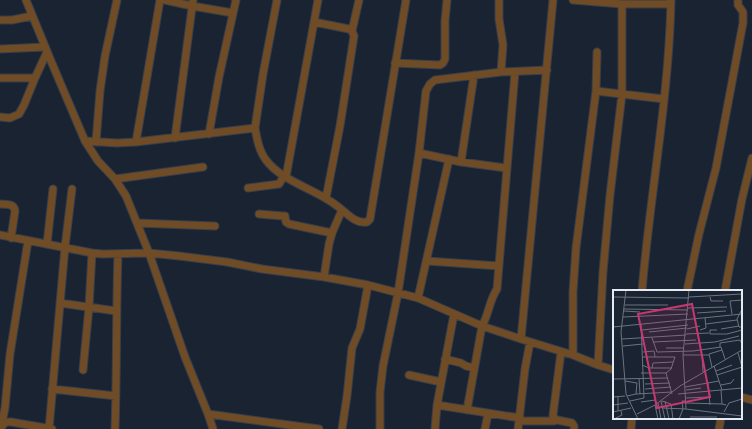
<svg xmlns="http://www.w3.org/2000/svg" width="752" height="429" font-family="Jost,sans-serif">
  <rect width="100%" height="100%" fill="#1a2331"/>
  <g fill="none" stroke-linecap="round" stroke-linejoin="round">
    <g stroke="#363f4c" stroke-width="9">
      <path id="minor" d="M26,0L51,61L85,141L98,161L115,179L126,196L149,253L185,357L208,414L213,429
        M165,0L192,6L233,13
        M499,0V19L503,45L501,72
        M573,0L622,4H671
        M0,20H12L32,16
        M314,22L349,29L352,31L354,36L340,126L326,198
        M352,31L359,0
        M0,49L45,47
        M395,63L440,65L443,63L445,59V21L447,0
        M0,78H35
        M596,91L664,99
        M0,117L10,118L19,114L24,105L35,78L47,52
        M255,128L263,74L277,0
        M209,134L219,77L236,0
        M175,138L193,0
        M85,141L117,143L136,142L255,128C257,139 259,151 266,160C279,178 307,187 325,198C331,201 336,205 341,209C349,215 356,224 367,222L370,219L406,0
        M96,142L100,91L105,56L117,0
        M136,142L160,0
        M419,153L461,162L506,168
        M461,162L474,75
        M286,177L318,0
        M115,179L203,167
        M248,188L279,184L284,176
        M0,204C7,205 14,203 15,211L11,238
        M259,214L283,216H285L286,222L289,224L332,233
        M137,223L215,226
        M0,235L92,253L103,254L149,253L179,256L227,262L262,269L324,277L368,285L418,298L482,326L521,339L573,355L598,365L614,370
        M47,244L53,189
        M427,261L499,266
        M324,277L329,244L332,233L342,210
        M642,291C650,194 669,98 671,0
        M687,291L699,234L716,168L743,23V12L738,5V0
        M725,291L742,199L752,158
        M418,298L449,159
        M60,303L116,311
        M521,339L553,0
        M561,352L553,415V417L557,420L572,423L574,426V429
        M573,355V292L576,248L596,91L597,52
        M445,359L461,363L466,366L474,368
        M598,365L603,272L610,195L622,94V4
        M83,370L89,307L92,253
        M409,375L441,382
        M52,389L116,396
        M741,397L752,400
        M437,405L520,418V421H554
        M467,410L482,326C489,314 489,301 497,289L515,72
        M208,414L319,429
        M1,427L5,408L10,354L28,241
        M1,427L6,422H11L52,429
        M49,429L65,247L72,189
        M115,429C117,371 116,312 118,254
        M342,429L347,396L352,348L360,329L368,285
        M380,429V392L383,366L398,293L419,153L426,91L430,84L435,80L501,72L547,70
        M435,429L437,405L454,314
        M485,429L488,414
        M518,429L525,369L530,342
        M631,429L632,418
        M719,429L721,418"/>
    </g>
    <use href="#minor" stroke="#6f4b26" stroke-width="7"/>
  </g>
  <g transform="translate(613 290)">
    <rect width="129" height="129" fill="#1a2331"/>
    <path fill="none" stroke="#6b737f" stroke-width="1" d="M13,0L8,42L13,104L25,129M25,0H52M76,0L70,65L73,119L129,126M0,7L76,8M76,7L129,4M97,7L98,11H110M12,15H55M75,18L114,17M11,19L75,20M129,19L124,29L126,37H129M11,21L27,22M84,23L113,21M119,24L117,11L129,10M10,27L75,24M93,34L124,30M0,37L129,24M74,39L87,36M108,39L126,36M29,40L75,35M87,40L93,38L92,28M104,40H97V44H114L129,40M36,42L74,38M73,44L96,43M39,48L44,62L80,61L108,57L112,69M9,49L73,45M40,52L83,50M72,54L102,52L126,46M10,56L30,54M107,57V53L127,50L129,54M53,58H71M30,62L41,61L42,67M125,63L129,77M70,65H96M89,65L90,82M29,67H62L58,79L53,83L59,104M29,75L36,78H59M101,76L109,100M99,77L96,64L109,60M39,78L40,73L60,72M103,81L119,75M28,83H53M104,85L129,77M26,88L27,104M0,89L55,88M12,91L24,93L23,104L14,106M95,93L97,115M32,94L57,93M108,95L118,93L121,89M72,97L106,91M32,99L58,97M73,100L88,98M108,100L109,114L113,115M23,104L59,102M65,104L129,98M0,107L12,106M73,108L97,107M17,111L31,108L28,34M48,111L52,129M49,111L58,114L60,129M52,111L56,129M28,112L42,110M45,113L48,129M73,113L109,114M0,115L15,113M42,115L45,129M50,118L73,119M5,121V106M0,122L18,118M111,122L116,113L129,109M24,124L42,115L67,96L129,60M77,127H104M1,129L9,125L8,121M66,129L70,119L69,111H73"/>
    <path fill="#c73872" fill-opacity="0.15" stroke="#c73872" stroke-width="2" d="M79,14L97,107L44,118L25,24Z"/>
    <rect width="129" height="129" fill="none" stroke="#e4eaf4" stroke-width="2"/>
  </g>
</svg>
